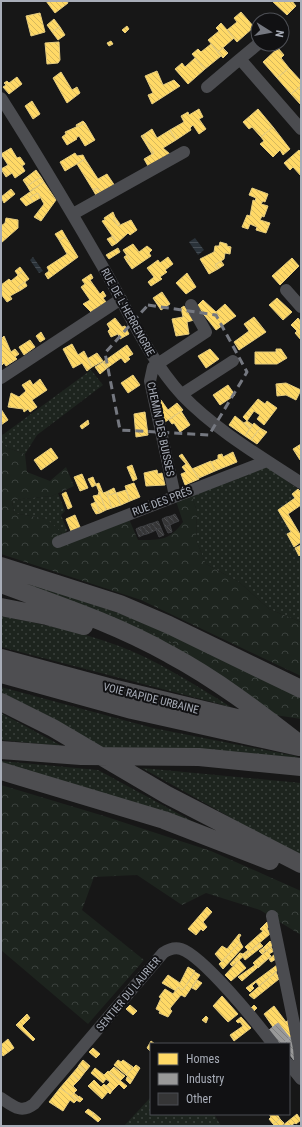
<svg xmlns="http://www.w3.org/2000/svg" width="302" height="1127" font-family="'Roboto Condensed',sans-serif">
  <defs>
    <pattern id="grass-dots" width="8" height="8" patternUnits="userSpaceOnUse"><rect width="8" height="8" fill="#1d241e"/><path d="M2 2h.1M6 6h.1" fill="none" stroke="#3b413d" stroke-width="1.8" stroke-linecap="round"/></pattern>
    <pattern id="forest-crowns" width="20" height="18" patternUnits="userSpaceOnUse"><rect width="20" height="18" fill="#1d241e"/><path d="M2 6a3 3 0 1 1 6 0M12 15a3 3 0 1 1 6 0" fill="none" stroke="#3b413d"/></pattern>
    <pattern id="water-rules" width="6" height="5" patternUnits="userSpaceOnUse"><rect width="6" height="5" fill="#2a3239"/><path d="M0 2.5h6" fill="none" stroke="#464d54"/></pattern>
    <pattern id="homes-back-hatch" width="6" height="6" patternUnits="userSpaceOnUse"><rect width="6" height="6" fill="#ffd966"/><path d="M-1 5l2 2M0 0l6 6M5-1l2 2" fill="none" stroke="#d6b85d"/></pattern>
    <pattern id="industry-back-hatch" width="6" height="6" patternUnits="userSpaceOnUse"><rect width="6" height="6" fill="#999"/><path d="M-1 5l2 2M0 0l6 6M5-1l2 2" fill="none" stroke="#7f8080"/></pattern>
    <pattern id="building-back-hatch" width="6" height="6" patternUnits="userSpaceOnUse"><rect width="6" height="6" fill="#353536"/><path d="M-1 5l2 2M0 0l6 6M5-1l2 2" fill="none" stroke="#4f5051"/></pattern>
  </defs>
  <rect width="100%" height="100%" fill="#171717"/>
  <path fill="url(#grass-dots)" d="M91,370L103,385L37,435L25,454L8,448L1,443V436Z
    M266,466L298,489L292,494L295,498L278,510L291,532L287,535L299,555L301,554V622L269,609L239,582L206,564L196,540L197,511L191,495Z
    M58,493L65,511L61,515L67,530L64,535L46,519L14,513L12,500L52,496Z
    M1,573L145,622L143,627L175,644L182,653Z
    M1,616C47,625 93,634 136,653C169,668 200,688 231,707L1,647Z
    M1,687L153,728L296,756L300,760L102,750L1,695Z
    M1,713L62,746L1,740Z
    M1,761L98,770L203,827L1,766Z
    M142,768L301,783V857Z
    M151,1097V1114H214L221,1126H124Z"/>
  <path fill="url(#forest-crowns)" d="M1,443L8,448L25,454L27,472L50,481L66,467L74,486L52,496L12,500L14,513L47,519L71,542L129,519L138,540C160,540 169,541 183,522L176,501L191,495L197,511L196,540L206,564L239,582L269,609L301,622V676L141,600L1,554Z
    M145,622L301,696V719L275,715L182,653L175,644L143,627Z
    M1,785L104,816L211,851L301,891V935L260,910L206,893L182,905L137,875L94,877L82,910L144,960L88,1024L1,950Z"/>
  <path fill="url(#water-rules)" d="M195,238L204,250L198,255L189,242Z
    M33,257L43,271L39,273L30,260Z"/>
  <path fill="url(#homes-back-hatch)" stroke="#e5cc7f" d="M46,1H67L68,3L55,13Z
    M272,1H292L296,6L287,15Z
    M241,12L254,27L237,42L227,30L237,22L234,18Z
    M40,13L45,32L31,36L26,16Z
    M54,19L60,27L52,32L47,25Z
    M221,23L234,38L218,52L208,40L219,31L216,28Z
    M127,26L129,29L125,33L122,30Z
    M60,27L65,35L58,40L52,32Z
    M111,41L113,44L109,46L107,43Z
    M59,42L60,60L58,63L47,64L45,43Z
    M211,44L221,56L205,69L192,54L198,49L201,52Z
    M223,48L228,53L223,58L218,52Z
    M278,48L284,55L281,58L289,68L277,78L263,62Z
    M195,58L205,69L188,84L175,69L182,63L185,67Z
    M289,68L301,81V86L291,94L277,78Z
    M157,71L163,85L174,80L180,86L152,104L148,95L153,93L145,76Z
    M61,72L72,90L77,87L80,93L67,103L53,78Z
    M17,77L22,84L9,94L3,87L6,85L4,83L7,81L9,83Z
    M301,86V105L291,94Z
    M32,101L40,114L33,119L25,106Z
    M199,109L203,117L199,119L206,129L199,134L193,125L190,128L191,130L176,140L170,130L184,122L181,116L188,112L189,115Z
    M258,109L273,127L261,137L252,127L249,129L243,122Z
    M83,121L85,123L77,127L76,125Z
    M85,123L95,140L85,146L79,136L76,138L77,139L67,145L62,137L66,134L65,132Z
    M273,127L290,149L283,155L280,150L273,157L260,144L264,141L261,137Z
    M152,129L157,138L170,130L176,140L163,148L170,154L148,166L144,159L154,153L143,135Z
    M143,135L154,153L152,154L141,136Z
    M11,148L17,158L20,157L25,164L22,166L25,171L15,178L12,173L6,177L1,169L8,165L1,154Z
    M299,150L301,152V176L293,167L290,170L284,163Z
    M75,153L77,156L83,155L85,159L65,171L60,162Z
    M85,159L98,179L107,174L115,186L101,194L97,188L93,190L77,164Z
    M36,170L41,177L27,186L23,180Z
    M41,177L44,182L30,191L27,186Z
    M44,182L56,200L41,221L34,217L44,204L38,193L30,197L33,202L26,206L20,199Z
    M97,188L101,194L97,197L93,190Z
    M252,188L268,194L265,202L263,201L261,204L268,206L264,217L262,216L260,220L270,223L266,233L256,230L257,227L250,224L248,229L242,227L247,215L250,216L253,200L255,201L256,198L249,195Z
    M11,189L15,194L4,203L1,197Z
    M38,193L40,198L33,202L30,197Z
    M113,212L115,217L113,219L118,226L131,220L137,230L130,235L128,233L117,243L102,221L105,220L104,218Z
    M115,217L120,224L118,226L113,219Z
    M6,218L18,220V228L1,243V226L5,223Z
    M62,230L66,237L59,240L55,234Z
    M113,236L117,243L112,246L107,239Z
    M66,237L78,257L48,279L45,274L49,271L47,267L67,254L59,240Z
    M220,242L227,244V246L231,247L230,254L225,253L224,259L215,265L218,269L209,274L200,259L214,252L215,246H219Z
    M133,244L139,252L147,246L152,250L149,253L151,256L132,269L127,262L130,260L123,250Z
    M118,248L120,252L109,259L106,255Z
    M127,255L130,260L127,262L124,257Z
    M168,257L173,264L165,270L167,272L160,277L162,279L151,286L148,282L154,277L147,268L158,260L160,263Z
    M292,258L299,266L280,285L272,276Z
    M221,261L224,265L218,269L215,265Z
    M20,267L23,271L18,275L15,271Z
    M23,271L29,279L18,287L21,290L10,296L12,299L7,302L1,294V285L9,279L11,281Z
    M187,273L196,287L186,294L176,283Z
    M91,274L93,278L90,280L100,294L103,291L106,296L103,298L106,302L91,312L83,304L90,300L81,287L85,284L82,280Z
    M25,282L27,286L21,290L18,287Z
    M162,292L170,304L161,310L153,298Z
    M277,298L292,312L283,320L269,305Z
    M203,300L216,312L225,304L236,316L216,330L197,306Z
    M184,306L194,320L187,322L189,334L176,336L172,319L183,317L181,308Z
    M254,317L266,332L239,350L234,342L249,331L244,324Z
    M115,318L122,327L125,326L129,334L120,339L118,334L111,337L108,331L110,329L107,324Z
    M298,318L301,322V340L295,333L297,331L291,325Z
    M41,332L45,339L40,342L36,336Z
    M4,336L11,352L15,349L19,354L15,357L17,359L6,366L4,363L1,366V339Z
    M30,340L35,347L24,355L19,347Z
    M72,344L78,355L84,351L92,367L87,371L82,363L73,368L63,349Z
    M127,345L133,354L128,357L130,359L125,363L121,358L107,368L103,362Z
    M210,349L219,359L206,368L198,356Z
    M276,349H281L287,358L277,364H255V352H276Z
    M97,353L103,361L92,367L87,359Z
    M103,362L107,368L100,374L95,367Z
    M133,375L140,385L128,393L121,383Z
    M40,379L47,390L32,400L37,407L30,412L28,409L24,412L23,409L8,407L11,393L19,397L26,391L22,385L30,380L33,385Z
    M286,383L301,390L296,400L286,395L277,396L276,384Z
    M228,385L235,395L220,405L213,395Z
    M258,399L265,404L267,401L277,408L264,425L257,419L260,415L254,411L247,421L243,417Z
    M157,400H161L168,410L177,403L183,410L162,424Z
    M1,409L8,420L1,425Z
    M181,411L190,425L180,432L174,423L172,424L169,420Z
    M145,412L148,435L136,437L134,414Z
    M235,416L250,428L245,436L229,425Z
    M88,420L89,424L82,429L80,426Z
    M247,421L253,425L250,428L244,423Z
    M254,423L260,428L251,440L245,436Z
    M260,428L267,432L257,444L251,440Z
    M301,444V460H300L293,449Z
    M51,448L58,458L41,470L34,460Z
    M233,452L237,462L215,471L211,462L218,459V455L222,454L223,457Z
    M182,454L199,479L185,485L181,474L186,472L182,467L186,464L179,456Z
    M211,461L215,471L199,478L192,469Z
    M132,465L137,479L133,481L127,467Z
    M157,470L158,474L162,473L165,485L146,486L144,473Z
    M82,474L88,488L80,491L74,477Z
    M93,477L96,485L92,487L88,479Z
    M99,483L103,493L106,492L112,508L106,510L96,484Z
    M134,483L140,497L130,501L125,486Z
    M114,488L116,493L109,495L108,491Z
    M298,489L301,492V505L288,514L301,536V542L294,547L287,534L291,532L278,510L295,498L292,494Z
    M126,490L130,501L121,505L116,493Z
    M108,491L109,495L116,493L121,505L112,508L106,492Z
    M66,492L72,507L68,509L62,494Z
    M99,492L106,510L100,513L93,496L98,495Z
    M96,502L100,512L93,509L91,504Z
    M93,509L100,512V513L96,514Z
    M75,515L80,527L71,531L66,519Z
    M301,545V554L299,556L295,548Z
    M207,907L212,912L203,922L207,927L203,931L201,929L196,935L188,929Z
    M268,921L269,927L267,928L270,934L232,966L230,964L240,953L243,954L248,950L245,947L263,931L260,929Z
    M239,934L241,935L239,938L240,942L222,962L215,954L222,946L227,949Z
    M270,941L273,945L266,951L263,948Z
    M240,942L243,947L223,969L219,964Z
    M260,943L263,946L259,949L256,946Z
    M256,946L259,949L245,960L243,957Z
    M271,947L274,951L269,954L271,956L242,981L238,977L255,965L253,963Z
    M263,948L265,951L262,954L259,951Z
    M275,954L276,959L271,962L269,959Z
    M271,956L258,968L257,967Z
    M239,960L246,968L231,981L225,975Z
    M277,965L278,970L259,986L256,982L252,986L254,988L250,992L246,988Z
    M188,967L195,971L183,990L178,987L176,991L162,983L168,975L180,983Z
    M195,972L200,975L185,997L181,995L171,1007L170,1009L172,1011L168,1017L159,1013L160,1011L156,1009L161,998L159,997L165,989L173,994L178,987L183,990Z
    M276,972L279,979L254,999L249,995Z
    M197,980L202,983L196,990L192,988Z
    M222,996L238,1014L228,1022L213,1006Z
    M130,1005L137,1011L133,1015L126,1009Z
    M254,1005L257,1008L254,1011L251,1008Z
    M274,1006L286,1022L289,1019L292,1036L290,1038L278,1023L273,1027L264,1014Z
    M27,1014L30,1018L22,1026L35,1039L33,1041L16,1025Z
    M206,1016L208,1018L206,1023L202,1020Z
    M241,1017L251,1028L234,1041L230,1035L243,1026L240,1022L238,1023L236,1021Z
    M8,1039L14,1048L3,1056L1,1053V1045Z
    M151,1041L155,1044H151V1052L147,1048Z
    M93,1048L100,1054L96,1058L89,1052Z
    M83,1060L90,1066L86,1071L79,1065Z
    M118,1060L121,1062L123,1060L133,1067L126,1075L114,1065Z
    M79,1065L86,1071L85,1072L78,1067Z
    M136,1065L140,1068L132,1081L126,1075Z
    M78,1067L85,1072L79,1080L72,1074Z
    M114,1067L125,1076L120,1081L109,1072Z
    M95,1068L104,1075L108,1071L127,1086L124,1089L119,1084L112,1091L106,1086L110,1082L106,1079L103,1083L91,1073Z
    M72,1074L79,1080L73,1086L77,1090L71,1096L60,1088Z
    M127,1077L132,1081L130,1084L126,1080Z
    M94,1080L101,1087L104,1084L112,1091L110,1094L108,1092L102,1099L88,1086Z
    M60,1088L77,1100L74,1103L70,1100L63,1111L49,1102Z
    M74,1093L79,1097L76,1100L71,1096Z
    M79,1096L83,1099L80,1102L76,1100Z
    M88,1109L94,1113L92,1117L85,1112Z
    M94,1113L101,1119L98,1122L92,1117Z
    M269,1114H277L280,1119L273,1124L269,1119L271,1117Z
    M297,1114L301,1120L296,1124L295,1123L290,1126H282Z
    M280,1119L284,1123L281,1126H275L273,1124Z"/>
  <path fill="url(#industry-back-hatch)" stroke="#9e9fa2" d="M278,1023L290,1038L283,1044H280L269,1030Z
    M292,1036L297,1057L294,1060L289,1054V1044H283Z"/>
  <path fill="url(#building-back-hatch)" stroke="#3f4043" d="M175,514L179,521L174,523L171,516Z
    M171,516L174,523L170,525L166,517Z
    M166,517L170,525L165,527L162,519Z
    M158,521L161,528L156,530L153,523Z
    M153,523L156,530L152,532L149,524Z
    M149,524L152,532L147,534L144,526Z
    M170,525L172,532L168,533L165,527Z
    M144,526L147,534L143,535L140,527Z
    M140,527L143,535L139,537L136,529Z
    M161,528L164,535L159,537L156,530Z"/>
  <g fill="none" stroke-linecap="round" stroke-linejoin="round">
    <path stroke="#4b4c50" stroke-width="12" d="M240,59L258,44
      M207,87L240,59L301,129
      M1,98C38,156 73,215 107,274C130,315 150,360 182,395C217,431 260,456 301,483
      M73,214L184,152
      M286,290L301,307
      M1,378L121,299
      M182,394L233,361
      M175,496L150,381L153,367L206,332L191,305
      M58,542L267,461
      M272,916L299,1048L301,1071
      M289,1064L301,1079
      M1,1098C13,1106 21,1114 34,1104L163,953C169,949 174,947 181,949C203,956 257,1023 273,1044"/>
    <path stroke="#4e4e51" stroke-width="18" d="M1,566L120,604L169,625L301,689
      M1,584C58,605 116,624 169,654C216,679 259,712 301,745
      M1,607L47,616L84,626
      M1,658L112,688L271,726
      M1,674L132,710L299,747
      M1,702L53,728L167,795L301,864
      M1,750L81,756L199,757L301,767
      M1,771L164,820L270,861"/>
  </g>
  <path fill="none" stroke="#757880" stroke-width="3" stroke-dasharray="8 5" stroke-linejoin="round" d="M148,305L216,315L247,372L209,435L120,430L105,353Z"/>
  <g text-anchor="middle" stroke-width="4" stroke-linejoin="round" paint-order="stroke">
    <g font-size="11" fill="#a8adb8" stroke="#111113">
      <text transform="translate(128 312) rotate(61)" y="4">RUE DE L'HERRENGRIE</text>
      <text transform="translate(161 429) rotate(78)" y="4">CHEMIN DES BUISSES</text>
      <text transform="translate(162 501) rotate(-21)" y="4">RUE DES PRÉS</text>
      <text transform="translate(151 698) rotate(14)" y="4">VOIE RAPIDE URBAINE</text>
      <text transform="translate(128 994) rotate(-50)" y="4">SENTIER DU LAURIER</text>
    </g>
  </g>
  <rect width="302" height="1127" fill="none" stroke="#a8adb8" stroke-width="4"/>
  <rect x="150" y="1043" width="140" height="72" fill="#111113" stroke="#4d4f55"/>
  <rect x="158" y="1053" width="20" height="12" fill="#ffd966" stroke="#4d4f55"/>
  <text x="186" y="1063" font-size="12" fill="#a8adb8">Homes</text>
  <rect x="158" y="1073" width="20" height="12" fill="#999999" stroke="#4d4f55"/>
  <text x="186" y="1083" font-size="12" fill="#a8adb8">Industry</text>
  <rect x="158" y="1093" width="20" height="12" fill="#353536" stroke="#4d4f55"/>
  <text x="186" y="1103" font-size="12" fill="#a8adb8">Other</text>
  <g transform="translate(270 32) rotate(101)"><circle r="19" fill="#111113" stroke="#4d4f55"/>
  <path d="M0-3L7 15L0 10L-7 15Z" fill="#757880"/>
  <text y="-6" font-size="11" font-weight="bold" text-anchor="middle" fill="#a8adb8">N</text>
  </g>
</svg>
